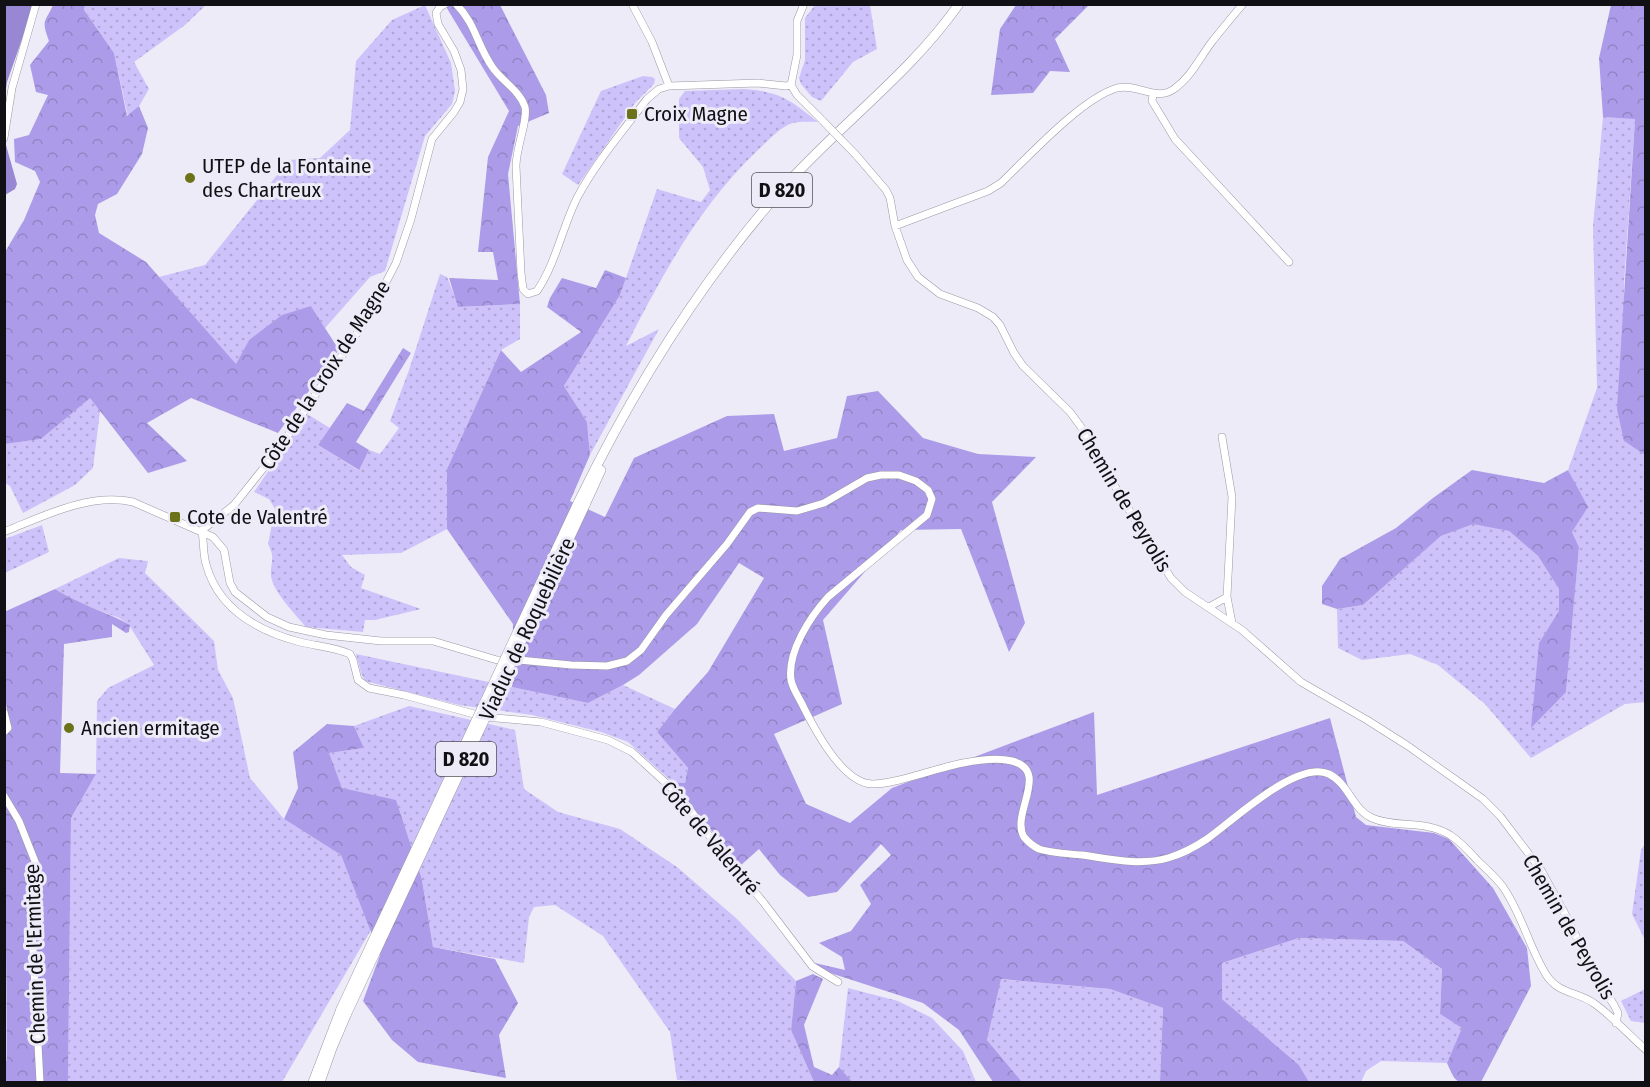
<svg xmlns="http://www.w3.org/2000/svg" width="1650" height="1087" font-family="'Fira Sans Condensed',sans-serif">
  <defs>
    <pattern id="grass-dots" width="8" height="8" patternUnits="userSpaceOnUse" patternTransform="scale(1.5)"><rect width="8" height="8" fill="#cec2fb"/><path d="M2 2h.1M6 6h.1" fill="none" stroke="#b0a6d6" stroke-width="1.8" stroke-linecap="round"/></pattern>
    <pattern id="forest-crowns" width="20" height="18" patternUnits="userSpaceOnUse" patternTransform="scale(1.5)"><rect width="20" height="18" fill="#ac9be8"/><path d="M2 6a3 3 0 1 1 6 0M12 15a3 3 0 1 1 6 0" fill="none" stroke="#9384c6"/></pattern>
  </defs>
  <rect width="100%" height="100%" fill="#edebf7"/>
  <path fill="url(#grass-dots)" d="M85,4L206,5L185,25L134,62L149,89L139,106L128,117L114,53L84,10Z
    M425,5L451,63L455,91L452,104L425,136L385,271L370,277L325,328L311,306L249,340L236,365L159,277L205,265L289,160L320,158L350,130L356,61L392,20Z
    M815,5H870L877,49L853,62L821,101L812,97L801,84L799,78L805,60V18Z
    M643,76L652,77L655,79L654,84L635,103L578,185L562,174L601,91Z
    M744,89C781,92 789,99 818,122C809,122 798,121 790,124C778,129 768,141 758,150C700,205 662,275 626,346L659,329L590,455L587,422L564,386L620,295L657,189L701,202L710,190L703,167L679,138V99L685,91Z
    M1603,117L1635,118L1624,284V441L1645,455V702L1625,704L1531,758L1485,704L1438,665L1410,654L1362,660L1338,648L1337,609L1363,605L1441,536L1473,523L1509,531L1538,556L1559,589L1560,611L1539,643L1566,692L1579,547L1572,532L1587,507L1568,470L1597,388L1593,226Z
    M440,274L447,277L459,307L520,304V339L501,350L447,469V529L401,553L342,555L351,567L365,575L361,588L421,609L375,620H365L363,632L306,627C296,615 273,592 271,576C270,562 276,559 268,544L275,509L269,499L254,492L307,414L330,428L318,445L358,470L369,450L380,454L399,428L390,421L409,370Z
    M90,397L100,411L93,468L75,485L23,513L10,486L5,483L4,444L41,439Z
    M42,525L49,552L5,573V539Z
    M119,558L148,561L145,573L214,641L218,670L233,698L250,778L284,819L341,855L371,930L282,1082H68L71,818L96,774L97,701L108,688L154,665L129,625L119,618L70,599L55,589Z
    M356,654L588,703L623,685L675,709L657,732L688,768L685,783L672,782L628,742L601,732L532,715L459,705L365,681L361,673Z
    M409,706L515,730L524,789L558,812L620,829L677,867L737,919L796,981L791,1030L814,1082H712L677,1080L670,1032L603,936L555,905L534,907L529,917L524,963L433,947L422,880L342,788L328,753L364,748L354,726Z
    M4,837L7,1060L5,1065H4Z
    M1645,844V940L1632,914L1641,850Z
    M1299,938L1403,941L1442,969L1440,1014L1463,1028L1447,1063L1381,1061L1366,1071L1361,1082H1309L1299,1065L1222,999V963Z
    M1000,979L1110,989L1163,1008L1160,1081L1164,1082H1022L987,1040Z
    M848,988L898,1001L932,1018L963,1051L976,1082H851L839,1067Z
    M1645,989V1023L1631,1021L1621,1001Z"/>
  <path fill="url(#forest-crowns)" d="M53,5H85L84,10L114,53L127,116L139,106L148,128L142,154L117,194L98,204L95,215L99,233L146,262L236,364L249,340L282,315L311,306L339,350L278,433L191,398L147,423L187,461L148,473L90,398L41,439L5,444V252L24,220L40,182L35,171L15,162L14,139L29,135L48,95L36,92L30,65L49,41C41,19 45,23 53,5Z
    M445,5H500L546,95L549,113L518,126L508,174L520,304L458,307L449,278L498,280L493,252H478L488,157L509,111Z
    M1016,5H1089L1055,39L1070,72L1050,71L1033,93L991,95L1000,29Z
    M1611,5H1645V455L1624,441L1617,409L1635,119L1603,117L1599,58Z
    M605,270L626,278L620,295L564,386L587,422L590,455L570,501L605,517L634,458L727,416L774,414L784,451L837,438L847,396L878,391L923,438L978,454L1036,457L992,502L1025,623L1009,652L961,529L901,530L823,620L842,704L774,734L806,804L850,823L892,788L1094,712L1097,795L1330,718L1356,817L1366,825L1434,833L1449,839L1493,888L1527,948L1531,986L1481,1082C1456,1082 1457,1086 1447,1063L1462,1028L1440,1014L1442,969L1403,941L1299,938L1222,963V999L1299,1065L1309,1082H1164L1160,1081L1163,1008L1110,989L1001,979L987,1040L1022,1082H993L959,1030L923,1003L821,970L815,963L845,970L842,957L819,943L851,931L871,904L860,885L891,855L881,844L837,892L808,897L780,875L759,849L740,866L672,782L685,783L688,768L657,732L675,709L708,672L764,578L739,563L697,624L639,675L623,685L588,703L512,687L513,624L447,529V469L501,350L521,372L581,332L547,307L550,298L562,278L596,288Z
    M403,348L411,353L356,442L369,450L359,470L318,445L347,403L364,411Z
    M1472,470L1544,483L1568,470L1588,507L1572,532L1579,547L1566,692L1531,728L1539,643L1559,611V589L1538,556L1509,531L1473,524L1441,536L1363,605L1337,609L1322,604V586L1340,559L1396,528L1433,498Z
    M55,589C78,604 105,611 130,625L129,632L126,633L112,624V637L64,644L60,773L96,774L71,818L68,1082H5V1065L7,1059L4,722L9,719L4,694V612Z
    M327,724L354,726L364,748L329,753L342,788L396,800L422,880L433,947L495,959L518,1003L499,1035L506,1078L418,1062L392,1040L363,1001L380,955L341,855L284,819L298,788L293,752Z
    M813,974L823,979L804,1025L814,1067L832,1075L839,1067L852,1082H814L791,1030L796,981Z"/>
  <path fill="#9887d3" d="M5,5H34L7,82L5,95Z
    M4,138L17,184L15,189L5,195Z"/>
  <g fill="none" stroke-linecap="round" stroke-linejoin="round">
    <g stroke="#9a98a3" stroke-width="8">
      <path id="minor" d="M456,4C476,24 477,46 493,68C502,81 520,91 525,107C528,120 516,148 516,166L521,273L523,289L528,294L537,291C556,263 562,228 577,198C596,162 623,131 647,99L659,89L669,86L758,83L786,86L791,85
        M632,4L652,42L669,86
        M804,4L797,21V55L791,85L797,95L823,121
        M1153,94L1152,101L1175,139L1289,262
        M4,138L12,88L36,4
        M856,155L886,190L890,198L895,226L907,260L918,277L940,294L978,308L993,317L1000,325L1014,353L1023,366L1070,412L1081,427L1120,495L1171,578L1185,592L1242,630L1301,682L1367,720L1408,746L1483,799L1500,816L1541,870L1570,923L1591,969L1614,1005L1618,1013L1616,1023
        M895,226L988,191L1001,183C1028,157 1082,98 1117,88C1137,83 1156,102 1174,89C1191,77 1199,59 1211,43C1221,30 1232,17 1243,4
        M1222,437L1232,497L1227,597L1232,623
        M201,531L234,505L278,450L368,317L396,263L411,219L432,139L454,112L460,102L463,89L461,70L454,51L438,24L436,13L440,7L445,4
        M4,532C43,516 91,492 133,502L213,537L224,550L230,583L235,592L267,617L289,627L326,635L381,641H433L497,660H519L571,665L607,666L627,661L641,650L666,615L727,544L750,512L758,508L797,511L824,503L867,478L881,475H899L916,481L928,490L932,499L927,515L828,597C810,617 787,652 791,680C793,690 800,699 804,708C816,732 843,783 872,784C897,784 936,768 963,763C978,760 996,757 1012,761C1051,771 1010,814 1024,837C1028,842 1033,846 1039,849C1052,853 1068,854 1082,855C1110,859 1140,866 1168,858C1182,854 1195,847 1207,839C1233,821 1297,759 1329,774C1349,784 1352,809 1372,818C1397,829 1423,819 1450,835C1461,842 1469,851 1477,860C1486,869 1496,877 1503,887C1522,914 1530,950 1547,976C1559,994 1579,992 1595,1004C1613,1017 1629,1035 1646,1050
        M202,532C204,543 203,554 206,564C218,609 258,631 300,642C316,646 335,647 350,654L353,660L358,680L369,688L404,695L485,717L541,722L608,740L632,752L680,796L719,849L764,903L812,966L838,982
        M1209,607L1227,597
        M4,712L8,728L4,732
        M4,796L19,821L36,864L32,931L40,1082"/>
    </g>
    <g stroke="#9a98a3" stroke-width="10">
      <path id="major" d="M578,503C633,390 700,282 783,188C839,125 910,74 959,4
        M585,505L601,470
        M313,1082L341,1009
        M320,1082L332,1048L347,1013"/>
    </g>
    <use href="#minor" stroke="#fff" stroke-width="7"/>
    <use href="#major" stroke="#fff" stroke-width="9"/>
    <g stroke="#9a98a3" stroke-width="8" stroke-linecap="butt">
      <path id="minor-bridge" d="M823,121L856,155"/>
    </g>
    <g stroke="#9a98a3" stroke-width="10" stroke-linecap="butt">
      <path id="major-bridge" d="M341,1009L578,503
        M347,1013L585,505"/>
    </g>
    <use href="#minor-bridge" stroke="#fff" stroke-width="7"/>
    <use href="#major-bridge" stroke="#fff" stroke-width="9"/>
  </g>
  <g fill="#6b721a" stroke="#edebf7" stroke-width="2">
    <rect x="626" y="108" width="12" height="12" rx="3"/>
    <circle cx="190" cy="178" r="6"/>
    <rect x="169" y="511" width="12" height="12" rx="3"/>
    <circle cx="69" cy="728" r="6"/>
  </g>
  <g text-anchor="middle" stroke-width="6" stroke-linejoin="round" paint-order="stroke">
    <g fill="#edebf7" stroke="#535258" stroke-width="1.5">
      <rect x="752" y="173" width="60" height="34" rx="4.5"/>
      <rect x="436" y="742" width="60" height="34" rx="4.5"/>
    </g>
    <g font-size="20" font-weight="bold" fill="#111014">
      <text x="782" y="197">D 820</text>
      <text x="466" y="766">D 820</text>
    </g>
    <g font-size="21" fill="#111014" stroke="#edebf7" text-anchor="start">
      <text x="644" y="121">Croix Magne</text>
      <text x="202" y="173">UTEP de la Fontaine<tspan x="202" dy="24">des Chartreux</tspan></text>
      <text x="187" y="524">Cote de Valentré</text>
      <text x="81" y="735">Ancien ermitage</text>
    </g>
    <g font-size="21" fill="#111014" stroke="#edebf7">
      <text transform="translate(325 375) rotate(-57)" y="7">Côte de la Croix de Magne</text>
      <text transform="translate(1124 500) rotate(59)" y="7">Chemin de Peyrolis</text>
      <text transform="translate(527 629) rotate(-65)" y="7">Viaduc de Roquebilière</text>
      <text transform="translate(710 838) rotate(50)" y="7">Côte de Valentré</text>
      <text transform="translate(1569 927) rotate(60)" y="7">Chemin de Peyrolis</text>
      <text transform="translate(35 954) rotate(-92)" y="7">Chemin de l'Ermitage</text>
    </g>
  </g>
  <rect width="1650" height="1087" fill="none" stroke="#111014" stroke-width="12"/>
</svg>
